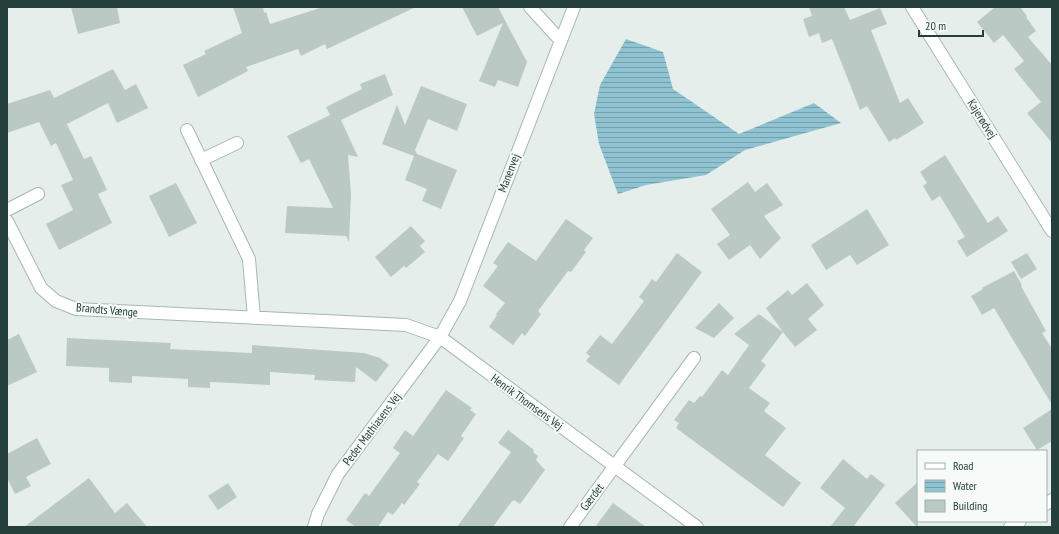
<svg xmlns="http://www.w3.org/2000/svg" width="1059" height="534" font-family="'PT Sans Narrow',sans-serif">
  <defs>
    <pattern id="water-rules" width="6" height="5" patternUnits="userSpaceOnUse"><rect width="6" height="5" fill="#90c3d1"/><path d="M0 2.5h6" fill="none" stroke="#75a0ab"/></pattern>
  </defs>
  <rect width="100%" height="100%" fill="#e5eeeb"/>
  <path fill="url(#water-rules)" d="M626,39L663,52L673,89L739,134L814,103L841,123L745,150L706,175L646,185L618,194L599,144L594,114L600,85Z"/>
  <path fill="#bbc9c4" d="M71,7H117L120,23L78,34Z
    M233,7H263L264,13L266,12L270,24L323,7H416L327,49L325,44L301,56L298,49L246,67L248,71L198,97L183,65L206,54L204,51L242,33Z
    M462,7H498L527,62L518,87L498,80L495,87L479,81L503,23L477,36Z
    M809,7H844L850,20L880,8L887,24L871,30L900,103L908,98L924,123L896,140L895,138L889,142L867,106L860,110L832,39L822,43L819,33L809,37L803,19L812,16Z
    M995,7H1020L1027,16L1026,17L1036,31L1028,37L1052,65V143L1027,113L1041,102L1014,69L1024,61L1003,35L994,43L977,22Z
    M113,69L125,90L136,84L148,108L117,123L108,103L67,124L84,159L91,156L107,190L98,194L112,223L59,250L46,224L73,210L61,185L73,180L56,143L51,146L39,122L7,133V104L50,90L54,98Z
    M385,74L393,95L341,120L358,157L348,155L351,194L349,242L346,236L285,233L287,206L333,208L309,159L301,163L287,136L330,115L326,107L362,89L360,84Z
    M421,86L467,104L457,131L428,119L415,150L417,154L457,170L441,209L422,201L427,189L405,180L414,156L382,144L397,105L405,125Z
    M945,155L988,223L998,216L1008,231L967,257L957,241L965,237L940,196L932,201L923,186L927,183L920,172Z
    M748,182L755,192L767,183L783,205L764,216L781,238L760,259L750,245L729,260L717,244L730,235L711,209Z
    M176,183L197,223L169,237L149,196Z
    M867,209L889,245L857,265L850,255L826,270L811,245Z
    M566,219L593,238L584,250L586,252L571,272L568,271L538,311L541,314L525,336L522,333L513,345L489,327L497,315L496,314L505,303L483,286L498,266L493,263L508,242L536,261Z
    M411,226L425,241L420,246L425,252L406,268L404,266L391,277L375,257Z
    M677,253L702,272L619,385L586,361L590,356L586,353L600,335L612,344L644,301L639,297L652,279L656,282Z
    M1027,253L1037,269L1021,279L1011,262Z
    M1014,271L1022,285L1021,286L1046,331L1042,333L1052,349V405L994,308L982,315L971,296L983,289L982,288Z
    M807,283L824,305L808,319L817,330L795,347L783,332L761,361L766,365L749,388L770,403L764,411L786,428L765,455L801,483L783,507L676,428L679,423L674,420L689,400L694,403L700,396L702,397L722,370L728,375L749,345L734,334L759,314L783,332L766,308L788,290L792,295Z
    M719,303L734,318L714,338L695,328Z
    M19,334L37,372L7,386V340Z
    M67,338L171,343L170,349L252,353V345L364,353L380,358L389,365L376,382L356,367L355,382L314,380L315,375L270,372V385L210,382V388L188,387V379L132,376V383L109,382V368L66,366Z
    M446,390L472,408L470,410L476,414L461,436L464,438L448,461L438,454L417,482L420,484L404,505L402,503L393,515L388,512L378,527H356L346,520L365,493L369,496L400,453L393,448L405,430L413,436Z
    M1052,409V441L1037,450L1023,428Z
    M508,430L534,450L533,452L538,456L536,460L545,470L520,504L514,500L513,501H512L493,527H457L511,452L498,443Z
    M37,438L51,464L26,477L31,486L15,494L7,478V454Z
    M843,459L867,479L871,474L885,485L853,527H830L845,508L820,488Z
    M89,478L115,513L127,503L147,527H24Z
    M918,482V527H917L895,503Z
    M228,483L237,497L218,510L208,496Z
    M613,503L646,527H595Z"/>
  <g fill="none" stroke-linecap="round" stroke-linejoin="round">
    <g stroke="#a8b6b2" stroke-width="14">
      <path id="street" d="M530,7L560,40
        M912,7L1052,231
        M187,130L249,259L254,318
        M201,160L237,143
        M7,210L38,194
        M7,221L41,288L56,301L76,309L406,325L440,337L697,527
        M1046,504L1052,500
        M314,527L318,514L338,474L440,337L460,301L574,7
        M570,527L694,358
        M1010,527L1020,521"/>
    </g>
    <use href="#street" stroke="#fff" stroke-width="12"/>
  </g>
  <g text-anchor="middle" stroke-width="4" stroke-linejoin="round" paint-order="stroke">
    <g font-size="12" fill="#25403a" stroke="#f6faf8">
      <text transform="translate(982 119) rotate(58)" y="4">Kajerødvej</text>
      <text transform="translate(509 173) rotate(-69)" y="4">Manenvej</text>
      <text transform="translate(107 310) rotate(5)" y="4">Brandts Vænge</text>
      <text transform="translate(527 402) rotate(36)" y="4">Henrik Thomsens Vej</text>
      <text transform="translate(372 429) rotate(-53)" y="4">Peder Mathiasens Vej</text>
      <text transform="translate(592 497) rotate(-53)" y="4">Gærdet</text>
    </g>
  </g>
  <rect width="1059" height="534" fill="none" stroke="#25403a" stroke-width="16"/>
  <rect x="917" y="450" width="130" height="72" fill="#f6faf8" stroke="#a2b0ac"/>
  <rect x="925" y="463" width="20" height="6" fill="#ffffff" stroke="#a2b0ac"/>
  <text x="953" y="470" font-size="12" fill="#25403a">Road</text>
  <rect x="925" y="480" width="20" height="12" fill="url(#water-rules)" stroke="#a2b0ac"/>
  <text x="953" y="490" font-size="12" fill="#25403a">Water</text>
  <rect x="925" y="500" width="20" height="12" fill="#bbc9c4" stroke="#a2b0ac"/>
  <text x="953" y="510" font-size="12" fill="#25403a">Building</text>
  <path d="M919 30v6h64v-6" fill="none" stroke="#25403a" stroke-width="2"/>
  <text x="925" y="30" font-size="12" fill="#25403a" stroke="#f6faf8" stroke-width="3" paint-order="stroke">20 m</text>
</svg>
